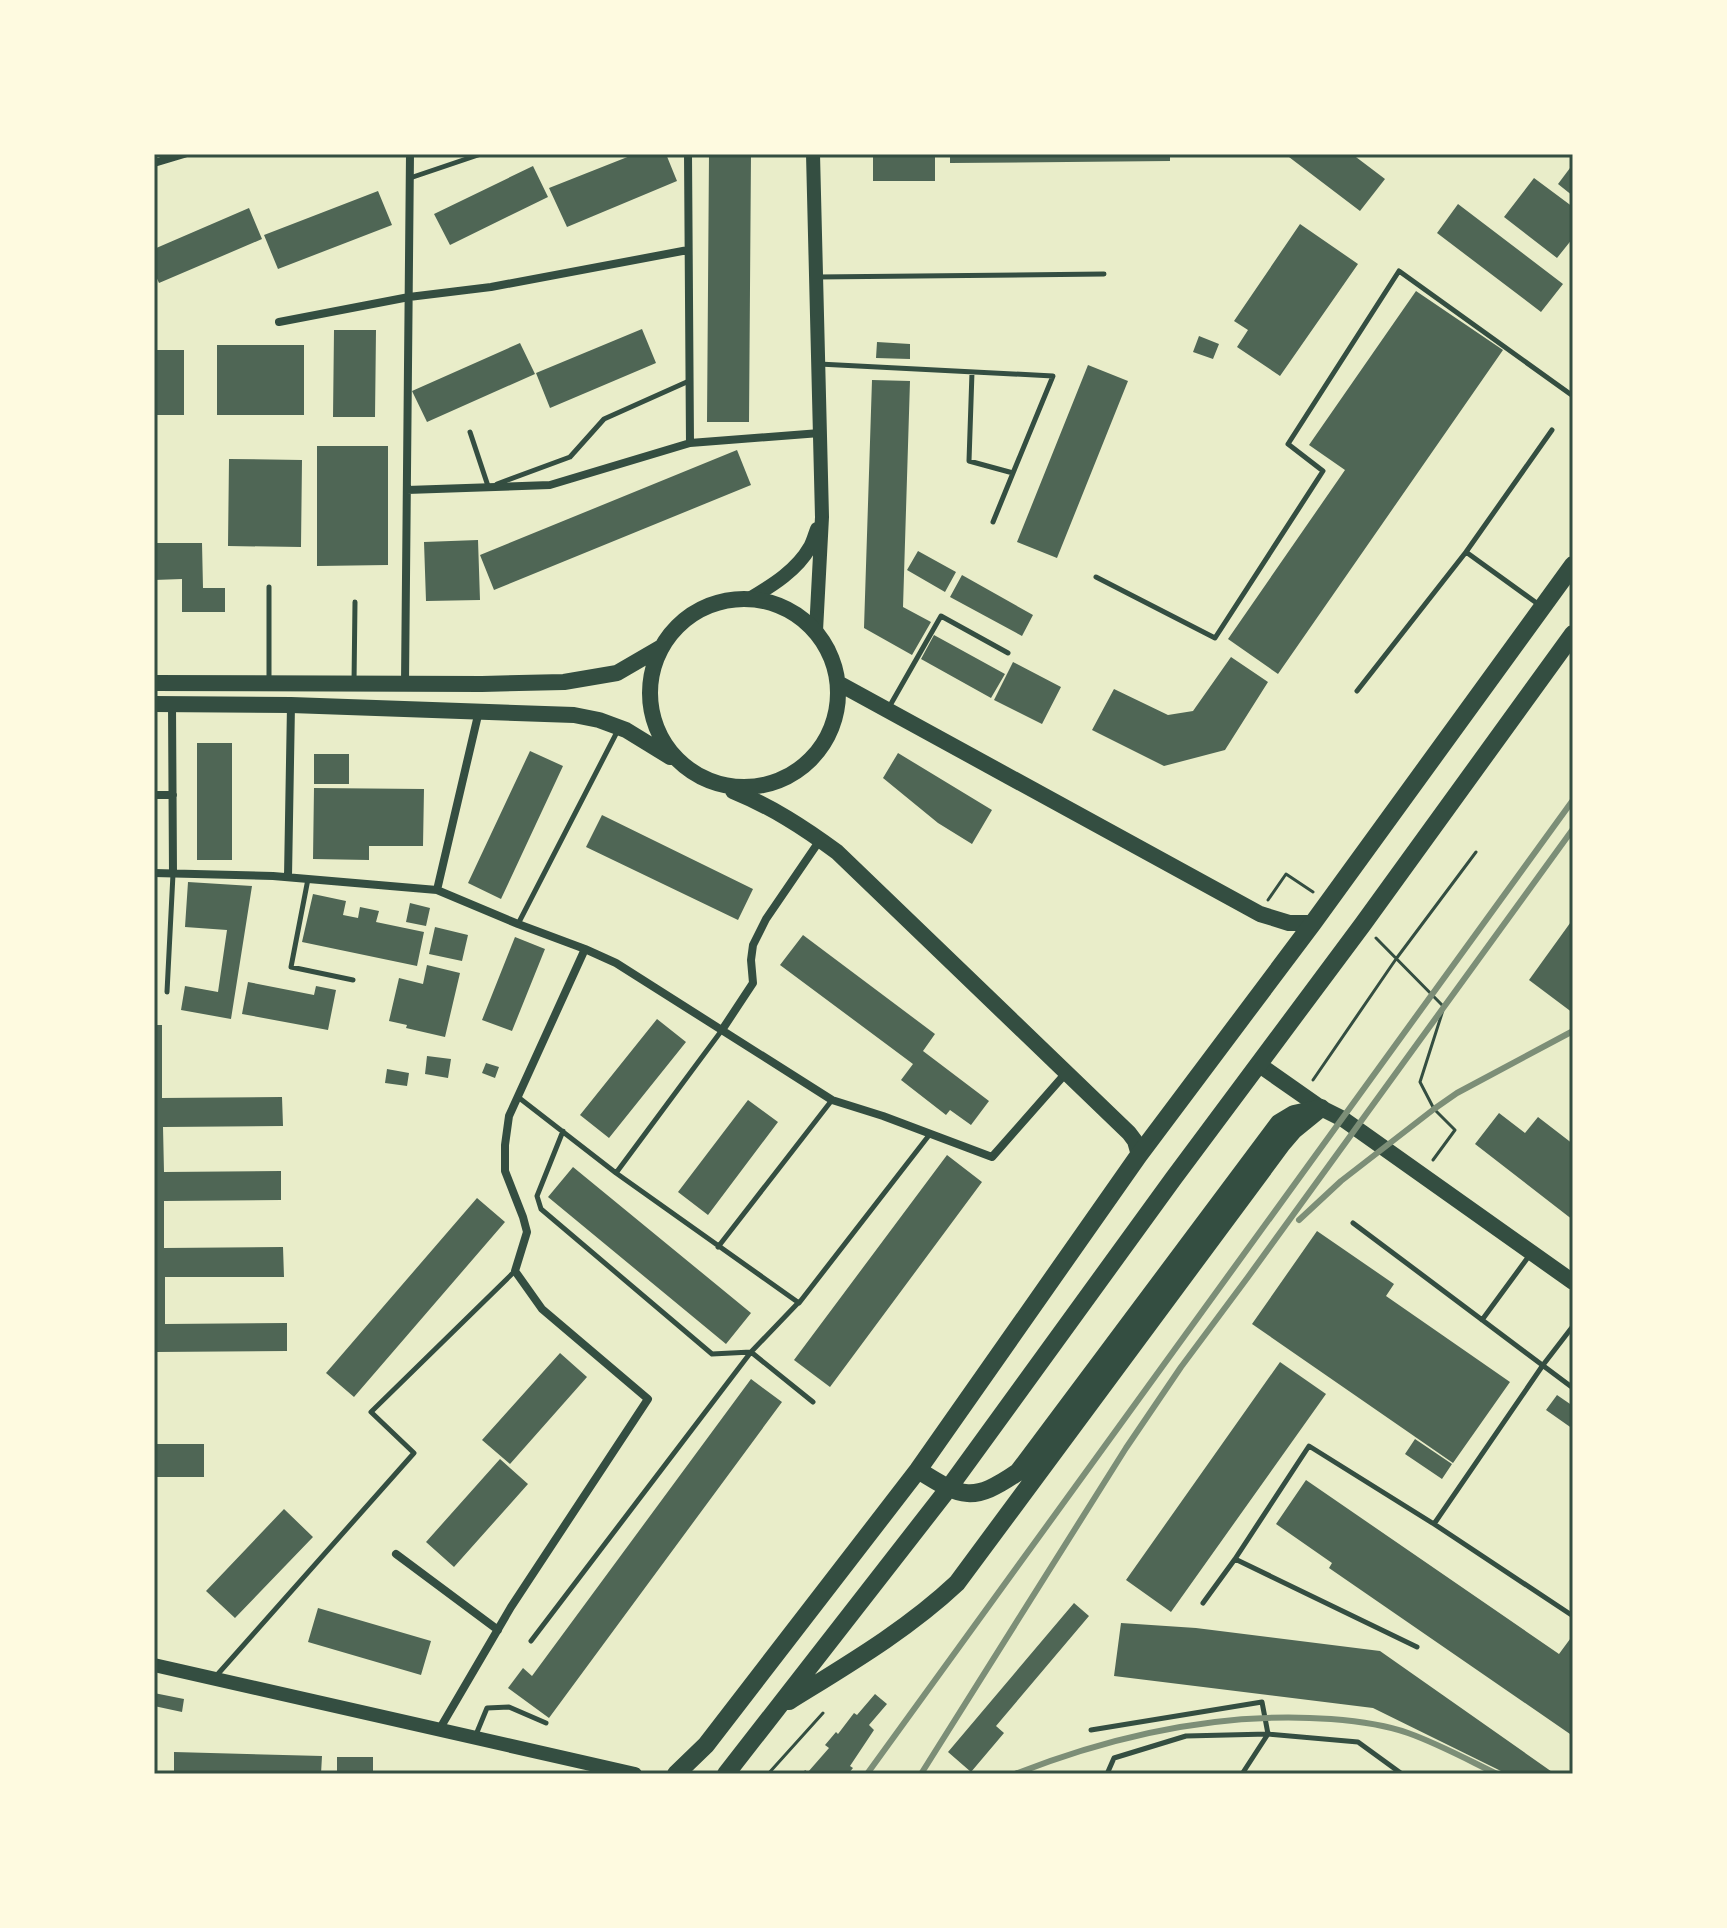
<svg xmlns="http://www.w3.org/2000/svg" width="1727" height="1928" font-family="'Work Sans',sans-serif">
  <rect width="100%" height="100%" fill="#e9edc9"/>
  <path fill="#4f6655" d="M635,154H666L677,181L567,227L549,188Z
    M709,154H751L749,422H707Z
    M873,154H935V181H873Z
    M950,154H1170V161L950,163Z
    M1285,154H1352L1385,179L1360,211Z
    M1573,164V196L1558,184Z
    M533,166L548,197L450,245L434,214Z
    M1534,178L1573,207V238L1557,258L1504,217Z
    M378,191L392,225L278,269L264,235Z
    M1458,204L1563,284L1541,312L1437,233Z
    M249,208L262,239L159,283L154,272V249Z
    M1300,224L1358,264L1280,376L1237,347L1248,330L1234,321Z
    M1416,291L1503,350L1278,674L1228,639L1345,470L1309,445Z
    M642,329L656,363L550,408L536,373Z
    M334,330H376L375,417H333Z
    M1199,336L1219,344L1213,359L1193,352Z
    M877,342L910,344V359L876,358Z
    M520,343L535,374L427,422L412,391Z
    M217,345H304V415H217Z
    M154,350H184V415H154Z
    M1088,365L1128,381L1057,558L1017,542Z
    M872,380L910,381L903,607L931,622L912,655L864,628Z
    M317,446H388V565L317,566Z
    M737,450L751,485L494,590L480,555Z
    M229,459L302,460L301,547L228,546Z
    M478,540L480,600L426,601L424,542Z
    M154,543H202L203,588H225V612H182V579L154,580Z
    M918,551L956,572L945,592L907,570Z
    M962,575L1033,615L1022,636L950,597Z
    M934,635L1005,674L991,698L921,659Z
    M1231,657L1268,682L1225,750L1164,766L1092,730L1114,689L1168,715L1193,711Z
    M1013,662L1061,687L1042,724L994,700Z
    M197,743H232V860H197Z
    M530,751L563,766L501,899L468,883Z
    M898,753L992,810L972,844L938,823L883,778Z
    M314,754H349V784H314Z
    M314,788L424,789L423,846H369V860L313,859Z
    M602,815L753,889L738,920L586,847Z
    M188,882L252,886L231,1019L181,1010L185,986L218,992L227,930L185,927Z
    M313,894L346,901L343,915L358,918L360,907L379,911L376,922L424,932L417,966L302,942Z
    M410,903L430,908L426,926L406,922Z
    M1573,919V1013L1529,980Z
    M435,927L468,935L462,961L429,954Z
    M803,935L935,1034L923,1051L989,1101L971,1125L950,1110L946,1115L901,1080L913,1064L780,965Z
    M515,937L545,949L512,1031L482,1020Z
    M427,965L460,973L445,1037L406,1028L407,1025L389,1021L399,978L423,984Z
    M248,982L314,995L316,986L336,990L328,1030L242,1014Z
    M657,1019L686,1042L609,1138L580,1115Z
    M154,1025H162V1098L282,1097L283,1126L163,1127L164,1172L281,1171V1200L164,1201V1248L283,1247L284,1277H165V1324L287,1323V1351L154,1352Z
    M427,1056L451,1059L448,1078L425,1074Z
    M486,1063L499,1067L495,1078L482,1073Z
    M387,1069L409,1073L407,1086L385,1083Z
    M748,1100L778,1122L708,1215L678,1192Z
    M1499,1113L1525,1133L1538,1117L1573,1144V1220L1475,1144Z
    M947,1155L982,1182L830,1387L794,1360Z
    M573,1167L751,1313L726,1344L548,1197Z
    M477,1198L505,1222L354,1397L326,1373Z
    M1317,1231L1394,1284L1386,1296L1510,1382L1453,1463L1252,1324Z
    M560,1353L587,1377L510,1464L482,1440Z
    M1280,1362L1326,1394L1171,1612L1126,1580Z
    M751,1379L782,1402L549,1718L508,1688L523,1668L532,1676Z
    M1557,1395L1573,1406V1429L1546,1410Z
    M1415,1439L1452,1464L1442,1479L1405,1454Z
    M154,1444H204V1477H154Z
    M500,1459L528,1484L454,1567L426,1542Z
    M1306,1480L1559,1654L1573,1635V1730L1570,1734L1329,1568L1332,1563L1276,1524Z
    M284,1509L313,1537L235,1618L206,1591Z
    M1074,1603L1089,1616L996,1726L1004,1733L971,1772L948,1752Z
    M318,1608L431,1641L421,1675L308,1642Z
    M1121,1623L1196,1628L1380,1651L1555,1774H1507L1373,1708L1114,1676Z
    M154,1693L184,1699L182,1712L154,1706Z
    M875,1694L887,1704L869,1725L874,1730L850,1766L853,1768L848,1774H802L805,1770L808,1772L829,1748L825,1745L836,1732L838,1734L854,1713L857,1715Z
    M174,1752L322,1756L321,1774H174Z
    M337,1757H373V1774H337Z"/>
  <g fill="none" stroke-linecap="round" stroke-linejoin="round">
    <path stroke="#344e41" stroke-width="3" d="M1268,900L1286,874L1313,892
      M1376,938L1444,1007L1420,1082L1434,1109L1455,1130L1433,1160
      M1313,1080L1396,959L1476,852
      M768,1774L823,1713"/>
    <path stroke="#344e41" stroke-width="5" d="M410,178L481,154
      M817,277L1104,274
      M819,364C897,368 975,372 1053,376L1013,473L969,461L972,372
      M470,432L488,486
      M497,484L570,457L604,419L689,381
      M993,522L1013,473
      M1466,552L1538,604
      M1096,577L1215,638L1323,471L1288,444L1399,271L1573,396
      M269,587V682
      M354,683L355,602
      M1357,691L1466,552L1552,430
      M888,709L941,616L1008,653
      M308,879L291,967L353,980
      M518,924L617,732
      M167,992L173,874
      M518,1097L616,1173L799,1303L930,1134
      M563,1131L537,1196L541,1209L712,1354L751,1352L813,1402
      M616,1173L722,1030
      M1353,1223L1573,1388
      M718,1247L832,1100
      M1482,1320L1529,1256
      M1573,1326L1543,1365L1434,1524L1573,1616
      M1203,1603L1235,1559
      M531,1641L751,1352L798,1303
      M1417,1647L1235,1559L1309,1446L1434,1524
      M217,1675L414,1453L371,1412L515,1271
      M1091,1730L1262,1702L1268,1734L1242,1774
      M475,1737L487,1708L509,1707L546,1723
      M1107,1774L1114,1758L1186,1736L1268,1734L1358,1742L1402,1774"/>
    <path stroke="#344e41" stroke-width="8" d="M688,154L690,443L820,433
      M154,163L184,154
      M279,322L409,297L491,287L688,250
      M407,490L550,485L690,443
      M405,684L410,154
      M172,705L173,873
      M154,795H173
      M154,873L273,876L437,890L479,711
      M288,877L291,705
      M437,890L518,924L585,949L509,1116L505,1145V1171L523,1217L527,1232L515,1271L542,1309L648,1399L511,1607L439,1730
      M585,949L616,963L832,1100L883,1116L992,1157L1066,1073
      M722,1030L753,983L751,960L753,945L766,919L820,840
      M396,1554L498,1630"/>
    <path stroke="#344e41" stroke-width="14" d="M813,154L822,517L816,631
      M751,598C773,585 797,570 810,547C813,542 815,534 817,529
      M154,1665L635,1774"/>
    <path stroke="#344e41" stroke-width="16" d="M650 693a94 94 0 1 1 188 0a94 94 0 1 1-188 0Z
      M154,683L482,684L564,682L617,673L660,648
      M838,683L1260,914L1289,923H1313
      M154,704L291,705L574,715L599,720L626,730L670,757
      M733,791C772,807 803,827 837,852L1129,1133L1135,1141L1139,1155
      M1258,1064L1321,1108L1343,1119L1573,1282"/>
    <path stroke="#344e41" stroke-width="18" d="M918,1470C962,1498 973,1503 1018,1472L1279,1123L1294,1114L1317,1109
      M789,1701C847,1665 907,1630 957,1583L1282,1144L1294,1130L1321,1108
      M676,1774L706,1745L918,1470L1139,1155L1313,923L1573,565
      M726,1774L948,1489L1173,1179L1363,924L1573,634"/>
    <path stroke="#7c8e77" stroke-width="6" d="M1299,1220L1341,1181L1434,1109L1457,1093L1573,1031
      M867,1774L1573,800
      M921,1774L1126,1448L1181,1367L1248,1277L1573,829
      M1015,1774C1114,1735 1223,1711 1331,1719C1357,1721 1383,1724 1408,1733C1439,1744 1468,1760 1497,1774"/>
  </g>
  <rect width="1727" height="1928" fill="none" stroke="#fefae0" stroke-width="312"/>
  <rect x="156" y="156" width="1415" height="1616" fill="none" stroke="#344e41" stroke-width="3"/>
</svg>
